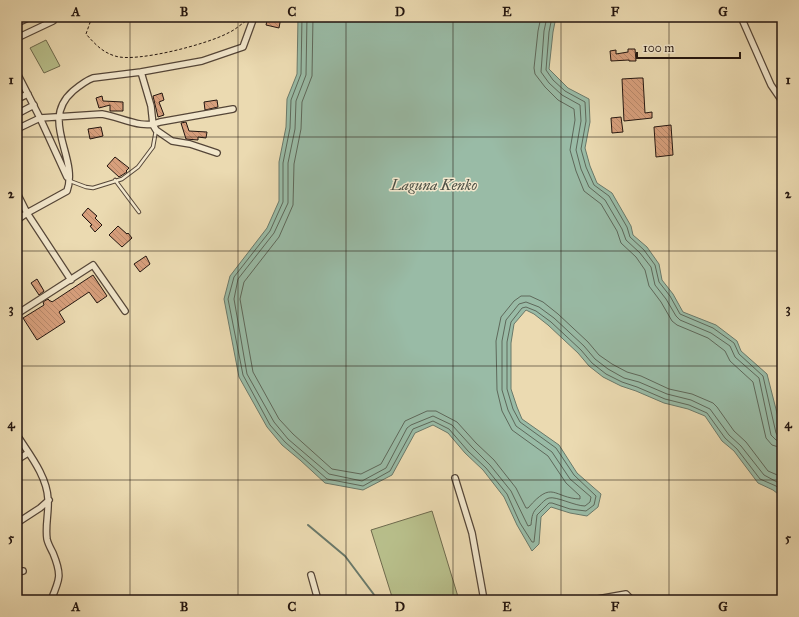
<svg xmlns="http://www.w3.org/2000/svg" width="799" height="617" font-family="'IM FELL Great Primer',serif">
  <defs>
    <pattern id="building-back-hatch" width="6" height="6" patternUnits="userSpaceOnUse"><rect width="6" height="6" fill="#d79f7c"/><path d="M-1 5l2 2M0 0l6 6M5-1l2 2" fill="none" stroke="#b8886a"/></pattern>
  </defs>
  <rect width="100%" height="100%" fill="#ebdab1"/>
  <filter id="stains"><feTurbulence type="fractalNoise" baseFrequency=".005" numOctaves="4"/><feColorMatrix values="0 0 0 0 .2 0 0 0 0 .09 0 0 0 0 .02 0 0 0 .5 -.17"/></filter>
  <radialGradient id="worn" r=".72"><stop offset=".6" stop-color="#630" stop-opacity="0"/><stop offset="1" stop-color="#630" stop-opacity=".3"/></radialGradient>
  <path fill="#b8bf8b" stroke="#6e6a4d" d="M46,40L60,66L44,73L30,48Z
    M432,511L459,600H393L371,530Z"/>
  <path fill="#99bba6" stroke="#6a796a" d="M298,17H556L553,32L549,69L568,88L589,99L590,122L585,148L590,166L597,183L612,193L631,226L633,235L647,247L659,264L662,280L673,294L683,312L716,325L737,341L741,351L767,374L778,417L782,444V497L773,490L758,483L734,451L722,441L705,416L688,409L664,403L636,391L621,386L603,377L589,366L578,353L548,325L534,314L526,310L514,324L511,343V389L517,407L522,419L559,445L577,473L601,494L598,507L587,516L570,513L551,507L541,517L539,544L532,551L517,525L504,497L483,470L465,453L448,433L433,425L415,433L392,475L363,490L325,483L300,460L282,445L267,427L239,377L224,299L230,276L267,228L279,201V162L286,127L287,99L297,74Z"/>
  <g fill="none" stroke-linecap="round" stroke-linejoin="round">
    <path stroke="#5e685a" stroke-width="1" d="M302,17L301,74L291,100L290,128L283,163V202L270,231L234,277L228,299L243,375L270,425L285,442L327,479L363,486L390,471L413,429L433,421L449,429L468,451L486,468L507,494L520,523L532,542H534L537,515L549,503H552L570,509L586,511L594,505L596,496L574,475L556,448L520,422L513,409L507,389V342L511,322L522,308L526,307L536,311L551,322L581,350L592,363L606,374L622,382L637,387L665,399L689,405L707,413L725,438L737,449L760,479L776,486L782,492
      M307,17L306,75L296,101L295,129L288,163V203L274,233L238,279L234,299L247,374L274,422L288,439L329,474L362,481L386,468L407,428L411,425L433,416L452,425L472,447L490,465L511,491L528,526L531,525C532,516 532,512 539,506C542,503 545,499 549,498C556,496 575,506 585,506L590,502L591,497L570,479L552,452L516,426L508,410L502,390V341L506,320L519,304L526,302L539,307L554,318L584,346L595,359L608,369L624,378L639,382L667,394L691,400L710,409L729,435L741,446L764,475L777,482L782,485
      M313,17L312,76L302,102L301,129L294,164L293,205L279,237L244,282L240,299L253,372L279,419L293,434L332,469L361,474L381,464L405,421L427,411H436L457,422L476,443L494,460L516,488L526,508H528C553,479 553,498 580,499V496L566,483L548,456L512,430L502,411L497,390L496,341L501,317L514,301L521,296H530L543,302L558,314L588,342L599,355L612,364L627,372L641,376L669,389L692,394L713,403L717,407L734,431L746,442L768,471L782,477
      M541,17L538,31L534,68L535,74L545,87L558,100L574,109L575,120L570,150L576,171L584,191L601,204L617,231L621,243L636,257L645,270L649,286L661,302L672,321L677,325L708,338L725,351L730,361L753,382L766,438L772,445L782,448
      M547,17L544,31L541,72L549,83L562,95L580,105L581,121L576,150L581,169L589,187L605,200L622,229L626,240L640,253L651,267L655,285L666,299L676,316L680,320L711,333L730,346L735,357L759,378L771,435L776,440L782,442
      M552,17L549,32L546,70L553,80L565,91L585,102L586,121L581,149L586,167L594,185L609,196L627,227L630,237L644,250L655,265L659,282L670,296L680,314L713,328L734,343L739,354L763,376L776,433L778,436H782"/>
    <path stroke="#6a796a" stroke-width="2" d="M308,525L345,556L378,600"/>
  </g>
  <path fill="url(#building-back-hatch)" stroke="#23150f" d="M268,17H281L279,28L266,25Z
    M628,49H635L636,61H629V60L611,61L610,51L616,50V54L628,52Z
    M639,78H643L645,113L652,112V118L624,121L622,79Z
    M162,93L164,100L159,102L164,115L158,117L153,96Z
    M102,96L103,101L123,102V111H110V105L99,108L96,98Z
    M217,100L218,107L205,110L204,102Z
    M621,117L623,132L612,133L611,118Z
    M186,122L189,131L207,132L206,138L198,137V140L186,139L181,123Z
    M671,125L673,155L656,157L654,127Z
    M101,127L103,136L90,139L88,129Z
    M115,157L129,168L126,171L127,172L119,177L107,166Z
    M88,208L97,216L95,218L102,225L95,232L90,226L92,225L82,215Z
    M118,226L127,234L128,233L132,238L122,247L109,235Z
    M146,256L150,264L140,272L134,264Z
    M93,275L107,296L97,303L89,292L59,312L65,322L37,340L23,318L44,305L43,302L48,299L50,301H51L52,302Z
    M37,279L44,291L39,295L31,283Z"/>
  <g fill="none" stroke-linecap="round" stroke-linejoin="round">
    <g stroke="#554638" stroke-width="4.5">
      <path id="service" d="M115,180L139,212
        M70,181L86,187L93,188L122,179L138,167L153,147L156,130"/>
    </g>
    <g stroke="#554638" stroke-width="8">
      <path id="minor" d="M741,17L771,85L782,101
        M17,23L30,17
        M17,38L53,21
        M141,72L151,106L153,125L156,130L172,141L190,144L217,153
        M17,73L40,118L67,177
        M17,99L28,94
        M17,114L34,105
        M17,129L40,118L102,114C121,117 142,130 160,122L233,109
        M17,193L27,213L71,280
        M17,220L27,213L67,191C79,157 39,121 73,91C79,86 85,81 93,78L141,72L202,61L243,47L254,17
        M17,314L93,265L125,311
        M17,435C29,454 47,476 48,499C49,512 45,526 47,539C48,544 51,549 53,553C62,575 60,579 51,600
        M17,460L28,453
        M455,478L472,533L484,600
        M17,523L40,508L49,500
        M17,572L23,571
        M311,575L318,600
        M592,600L626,594L632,600"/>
    </g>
    <path stroke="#23150f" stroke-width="1" stroke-dasharray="3 2" stroke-linecap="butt" d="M92,17L86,34C95,44 102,52 115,56C136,63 208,44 228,33C235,30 240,25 246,21"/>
    <use href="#service" stroke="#f2e7cc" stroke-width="2.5"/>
    <use href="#minor" stroke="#f2e7cc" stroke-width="5.5"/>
  </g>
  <path fill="none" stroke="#23150f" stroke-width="1" stroke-opacity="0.55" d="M130,17V600M238,17V600M346,17V600M453,17V600M561,17V600M669,17V600M17,137H782M17,251H782M17,366H782M17,480H782"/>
  <g text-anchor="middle" stroke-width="3" stroke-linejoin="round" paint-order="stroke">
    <g font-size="15" font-style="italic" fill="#4c4f44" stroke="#f2e7cc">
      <text x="434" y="190">Laguna Kenko</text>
    </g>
  </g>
  <rect width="799" height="617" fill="none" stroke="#ebdab1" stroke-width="44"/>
  <path d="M637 52v6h103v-6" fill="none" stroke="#23150f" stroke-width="2"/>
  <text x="643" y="52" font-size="12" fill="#23150f" stroke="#f2e7cc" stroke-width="3" paint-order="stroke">100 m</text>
  <rect x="22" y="22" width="755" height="573" fill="none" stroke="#23150f" stroke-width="1.5"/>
  <g font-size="13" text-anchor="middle" font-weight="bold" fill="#23150f">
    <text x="76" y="16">A</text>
    <text x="184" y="16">B</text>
    <text x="292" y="16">C</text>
    <text x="400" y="16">D</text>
    <text x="507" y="16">E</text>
    <text x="615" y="16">F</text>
    <text x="723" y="16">G</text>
    <text x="11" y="84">1</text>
    <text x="788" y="84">1</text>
    <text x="11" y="198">2</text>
    <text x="788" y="198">2</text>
    <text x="11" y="313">3</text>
    <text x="788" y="313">3</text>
    <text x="11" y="428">4</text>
    <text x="788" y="428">4</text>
    <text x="11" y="542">5</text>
    <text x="788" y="542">5</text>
    <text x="76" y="611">A</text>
    <text x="184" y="611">B</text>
    <text x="292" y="611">C</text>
    <text x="400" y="611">D</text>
    <text x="507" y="611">E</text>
    <text x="615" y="611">F</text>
    <text x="723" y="611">G</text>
  </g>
  <rect width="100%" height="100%" filter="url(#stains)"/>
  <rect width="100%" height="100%" fill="url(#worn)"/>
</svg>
